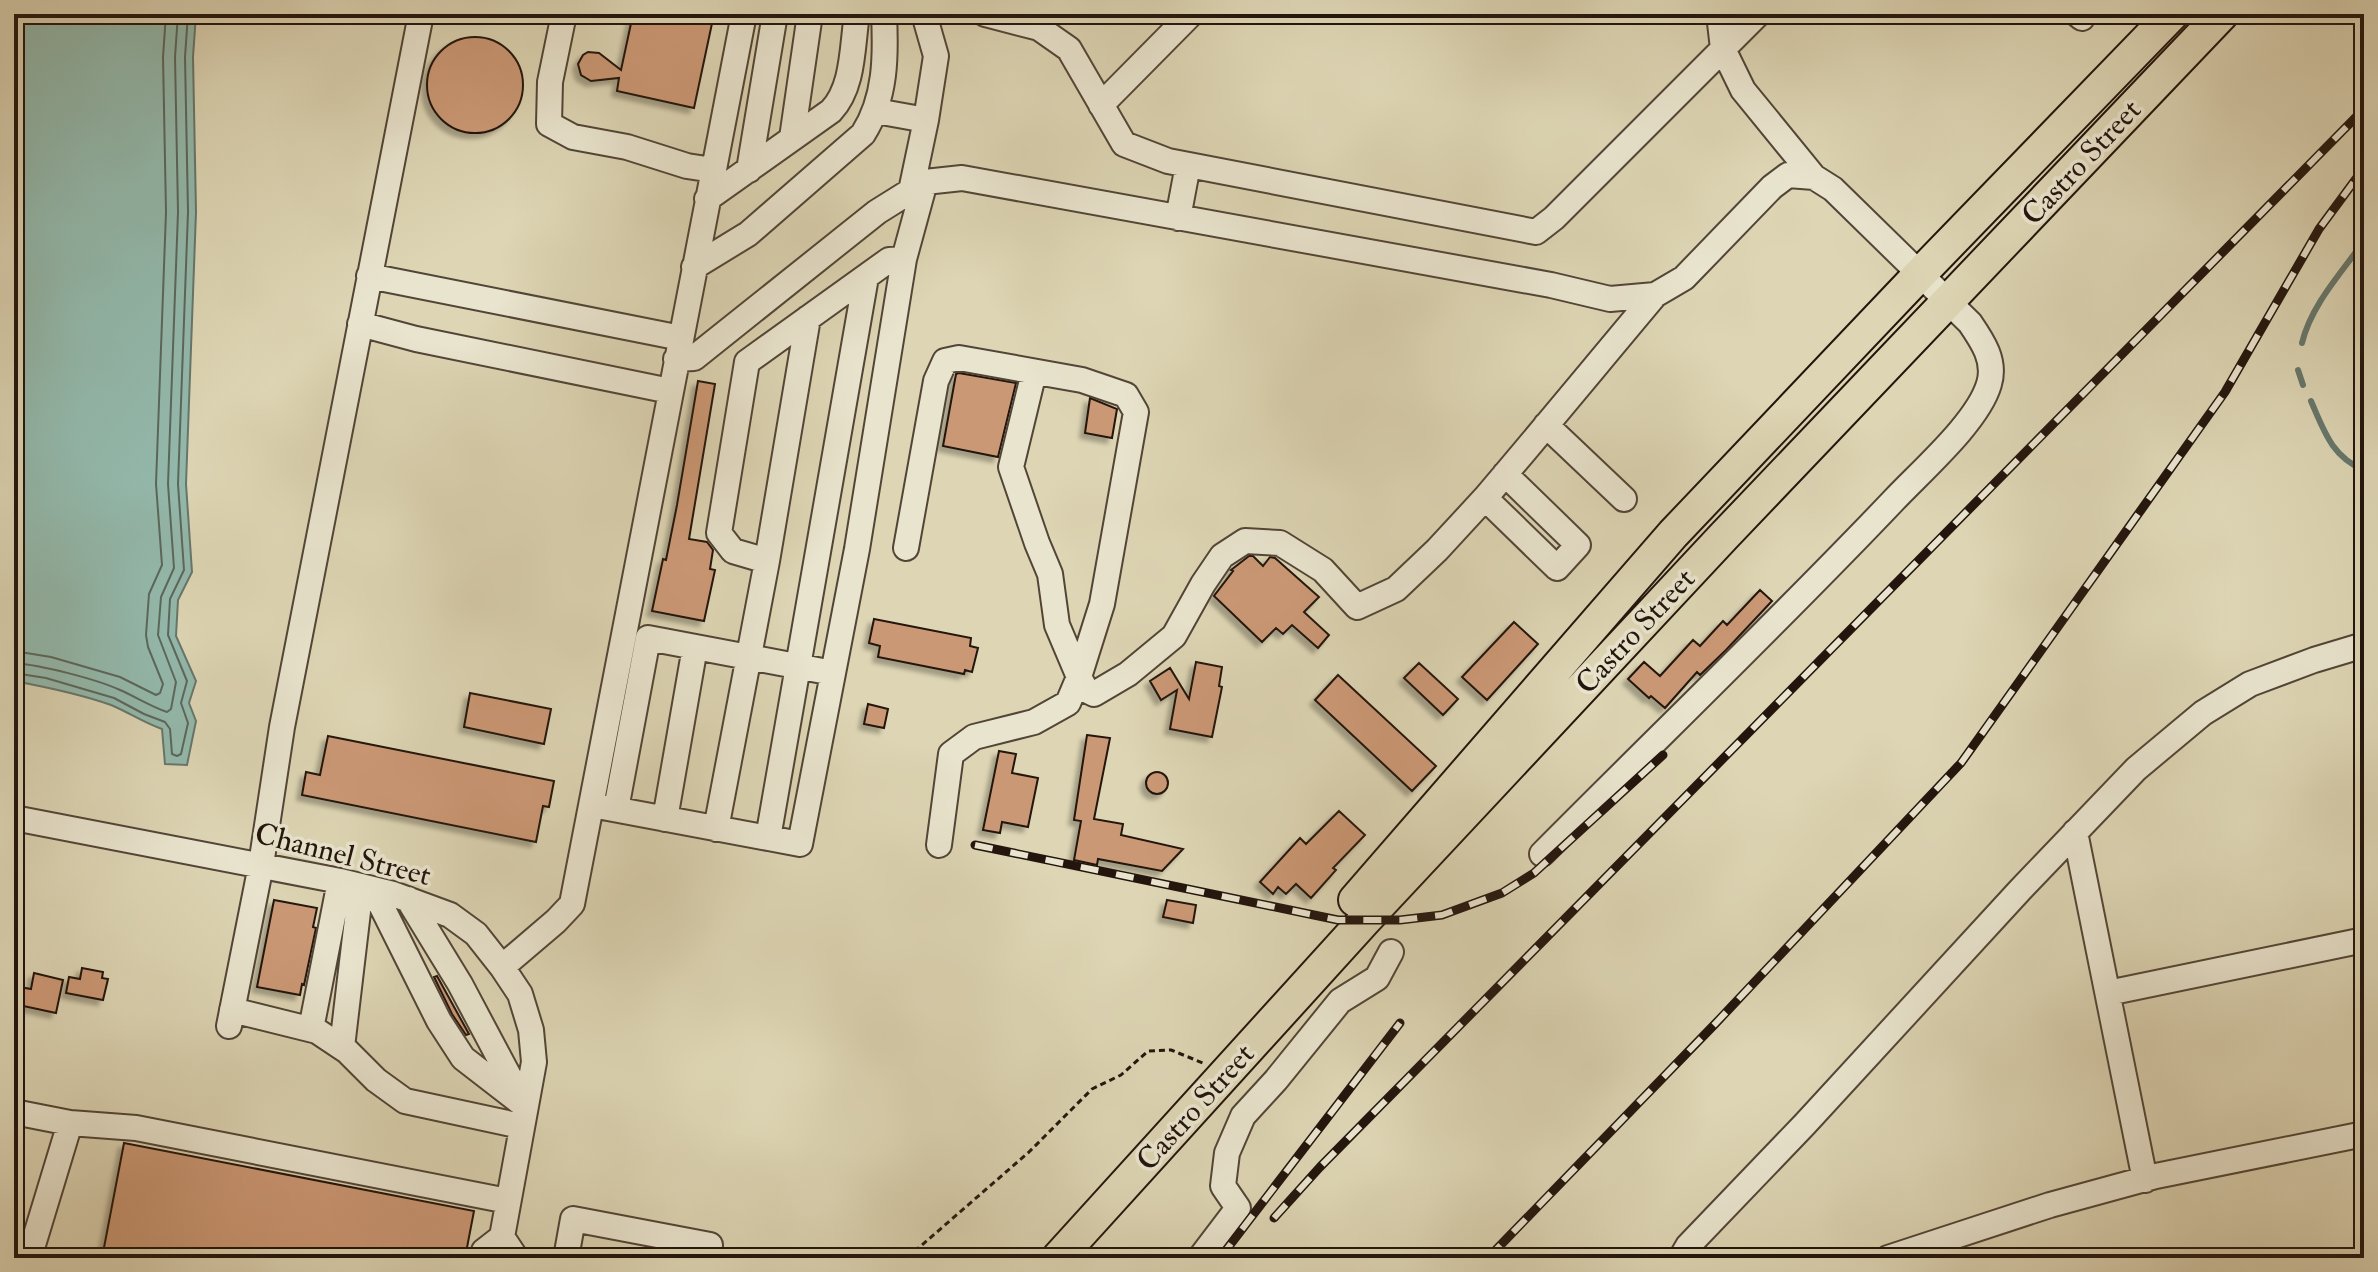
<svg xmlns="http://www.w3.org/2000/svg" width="2378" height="1272" font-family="'IM FELL Double Pica',serif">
  <defs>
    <filter id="shadow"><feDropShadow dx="-5" dy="5" stdDeviation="2" flood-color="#0004"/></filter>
  </defs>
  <rect width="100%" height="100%" fill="#ddd5b4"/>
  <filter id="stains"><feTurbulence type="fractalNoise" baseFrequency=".0025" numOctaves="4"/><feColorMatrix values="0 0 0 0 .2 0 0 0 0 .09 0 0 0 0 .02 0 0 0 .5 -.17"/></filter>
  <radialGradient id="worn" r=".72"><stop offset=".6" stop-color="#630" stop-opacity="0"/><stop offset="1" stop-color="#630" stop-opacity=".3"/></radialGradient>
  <path fill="#93b9ac" stroke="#66776c" stroke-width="2" d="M14,14H196L193,57L196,212L186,484L192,572L178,600L176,636L196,681L189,703L196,721L187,765L165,764L162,729C144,723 128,712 111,705C80,694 46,687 14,681Z"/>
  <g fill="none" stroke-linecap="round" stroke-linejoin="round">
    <path stroke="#5b675c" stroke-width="2" d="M14,651L51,657L120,677L156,695L160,693L163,684L148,647L146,635L149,594L162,565L156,484L166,212L163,57L166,14
      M14,663C41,665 96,679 120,690C136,697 150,706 167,712L171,709L176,682L158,635L161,597L174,568L168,484L178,212L175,57L178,14
      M14,673L46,678L114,698L144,714L165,722L170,729L172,754L177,756L181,754L188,723L181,703L187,681L168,635L170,599L184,570L178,484L188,212L185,57L188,14"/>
    <path stroke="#66776c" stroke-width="6" d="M2302,343C2311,305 2342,272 2364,241
      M2298,370L2303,385
      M2311,401C2324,431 2332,457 2364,470"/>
  </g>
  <path fill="#cb9875" stroke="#23150d" stroke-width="2" filter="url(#shadow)" d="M633,14H714L694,108L617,91L619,78L591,81L581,75L578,64L583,55L588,52L599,53L621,70Z
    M427 85a48 48 0 1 1 96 0a48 48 0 1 1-96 0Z
    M959,373L1016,383L998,457L943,446L956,374Z
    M698,381L715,384L689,539L707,542L713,550L710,569L715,570L704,621L652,611L663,559L666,560L677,505Z
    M1090,398L1117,409L1112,438L1085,433Z
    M1249,556H1253L1263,566L1270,557L1275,558L1319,597L1304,612L1329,635L1318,648L1292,625L1283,634L1276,628L1262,642L1214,596L1233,571L1231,570Z
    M1760,590L1772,601L1726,650L1700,675L1697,672L1665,708L1651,696L1649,698L1628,679L1644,662L1660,676L1693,640L1700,646L1723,621L1727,625Z
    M874,619L971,638L970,646L978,648L972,672L965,670L964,674L878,657L880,646L869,643Z
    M1514,622L1538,644L1487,700L1462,677Z
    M1196,662L1222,667L1219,686L1222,687L1212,737L1170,729L1177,690L1161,700L1150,681L1170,668L1189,699Z
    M1419,663L1458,699L1443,715L1404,678Z
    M1338,675L1436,766L1412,791L1315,700Z
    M470,693L551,709L544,744L464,727Z
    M868,704L888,709L884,728L864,724Z
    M1087,735L1110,738L1094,819L1123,824L1121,835L1183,849L1162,871L1098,859L1097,865L1074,860L1081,821L1074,820Z
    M328,736L554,781L549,807L543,806L536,842L302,795L306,772L320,775Z
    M999,751L1016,754L1012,773L1038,778L1028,827L1002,822L1000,833L983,830Z
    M1146 783a11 11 0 1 1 22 0a11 11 0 1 1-22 0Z
    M1339,811L1365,835L1333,868L1336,870L1311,898L1296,884L1286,894L1278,887L1273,894L1260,882L1300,838L1306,844Z
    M274,900L317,908L313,927L316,928L304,985L302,984L300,995L257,987Z
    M1167,900L1196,905L1193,923L1163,917Z
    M82,968L103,972L102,978L108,979L103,1000L66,993L69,977L80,979Z
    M34,973L63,980L56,1013L14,1004V986L31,989Z
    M437,976L469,1034L466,1035L452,1014L434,977Z
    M124,1143L474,1211L465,1258H102Z"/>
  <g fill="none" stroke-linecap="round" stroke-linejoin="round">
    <g stroke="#524537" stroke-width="28">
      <path id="minor" d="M564,14L550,82L549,124L573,137L627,147L687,166L713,170
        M924,14L936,56L926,120
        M985,14L1039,28L1069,49L1124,144L1168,161L1536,232L1554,218L1758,14
        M1719,14L1723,49L1743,90L1814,177
        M2077,14L2082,18
        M1101,105L1191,14
        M876,111L926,120L911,191
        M792,138L810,14
        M749,170L775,14
        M707,199L831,111C854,87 852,46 857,14
        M1178,218L1188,165
        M904,259L925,182
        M694,267L748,234L863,134C886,98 886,56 884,14
        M369,276L681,338
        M360,324L416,339L670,391
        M676,359L694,358L877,212L925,182L962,178L1551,285L1610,299L1655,295L1684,278L1772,187L1788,175L1814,177L1833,189L1970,323C1983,342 1996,361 1989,384C1978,422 1921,471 1893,501C1779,621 1659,736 1542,854
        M1546,425L1624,499
        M1505,474L1578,545L1557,568L1485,498C1542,431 1598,363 1655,295
        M906,548L936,381L945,361L959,358L1082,380L1126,395L1136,412L1102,604L1079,677L1086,690L1094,694L1128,674L1174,636L1203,584L1222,556L1245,541L1280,543L1323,570L1357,607L1396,589L1437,550L1485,498
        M767,561L808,318
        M592,805L800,844L857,549L904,259L889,260L747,362L719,533L733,551L767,561L716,829
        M616,809L648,638L833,673
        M14,818L340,881L393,894L450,915L476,934L502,967L520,994L531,1030L534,1062L502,1237L484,1251L483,1258
        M665,819L695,647
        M2075,832L2145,1180
        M768,838L866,277
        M939,845L951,754L974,737L1034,722L1068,703L1079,677L1057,625L1050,574L1037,543L1011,467L1034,372
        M373,889L439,1021L463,1058L525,1106
        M408,899L460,984L520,1097
        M502,967L556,921L572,904L744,14
        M2108,993L2364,940
        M232,1010L317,1031L347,1051L376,1080L405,1101L521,1126
        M229,1026L261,865L282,727L421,14
        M311,1029L340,881
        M342,1047L361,886
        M14,1112L70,1123
        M502,1237L514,1255V1258
        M29,1258L70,1123L136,1128L508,1201
        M566,1258L573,1219L710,1245L706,1258
        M1200,1258L1238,1208L1223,1186L1227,1153L1243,1116L1276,1080L1340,1001L1377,978L1391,952
        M1681,1258L1688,1246L1805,1124L2021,889L2136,769L2203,713L2250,684L2314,660L2364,645
        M1888,1258L2050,1205L2156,1176L2364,1134"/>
    </g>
    <g stroke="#23150d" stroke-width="36">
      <path id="major" d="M1355,900L1673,534L1920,274L2172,14
        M1058,1258L1364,921L1724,536L2222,14"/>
    </g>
    <path stroke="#23150d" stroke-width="3" stroke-dasharray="6 4" stroke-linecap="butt" d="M907,1258L1029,1152L1092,1089L1121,1075L1148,1051L1171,1050L1203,1063"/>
    <use href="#minor" stroke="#e9e4ce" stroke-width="24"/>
    <use href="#major" stroke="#ddd5b4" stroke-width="32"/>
    <g stroke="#23150d" stroke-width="9">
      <path id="rail" d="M975,845L1338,920H1400L1442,915L1502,893L1534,873L1663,755
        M1274,1218L1320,1167L2364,109
        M1220,1258L1400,1023
        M1488,1258L1715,1024L1961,763L2225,392L2319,229L2364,168"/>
    </g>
    <use href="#rail" stroke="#e9e4ce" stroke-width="6" stroke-dasharray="18" stroke-linecap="butt"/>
  </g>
  <g text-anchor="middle" stroke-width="7" stroke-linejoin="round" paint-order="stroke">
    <g font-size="30" fill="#23150d" stroke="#e9e4ce">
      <text transform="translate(2081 162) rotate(-47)" y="10">Castro Street</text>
      <text transform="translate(1635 631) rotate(-47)" y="10">Castro Street</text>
      <text transform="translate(343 854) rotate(14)" y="10">Channel Street</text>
      <text transform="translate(1195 1107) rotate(-48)" y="10">Castro Street</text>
    </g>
  </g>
  <rect width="2378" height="1272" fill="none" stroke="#ddd5b4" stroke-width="48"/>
  <rect x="16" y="16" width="2346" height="1240" fill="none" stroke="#23150d" stroke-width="4"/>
  <rect x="24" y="24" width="2330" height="1224" fill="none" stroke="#23150d" stroke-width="2"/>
  <rect width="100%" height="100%" filter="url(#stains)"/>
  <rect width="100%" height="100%" fill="url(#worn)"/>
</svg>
